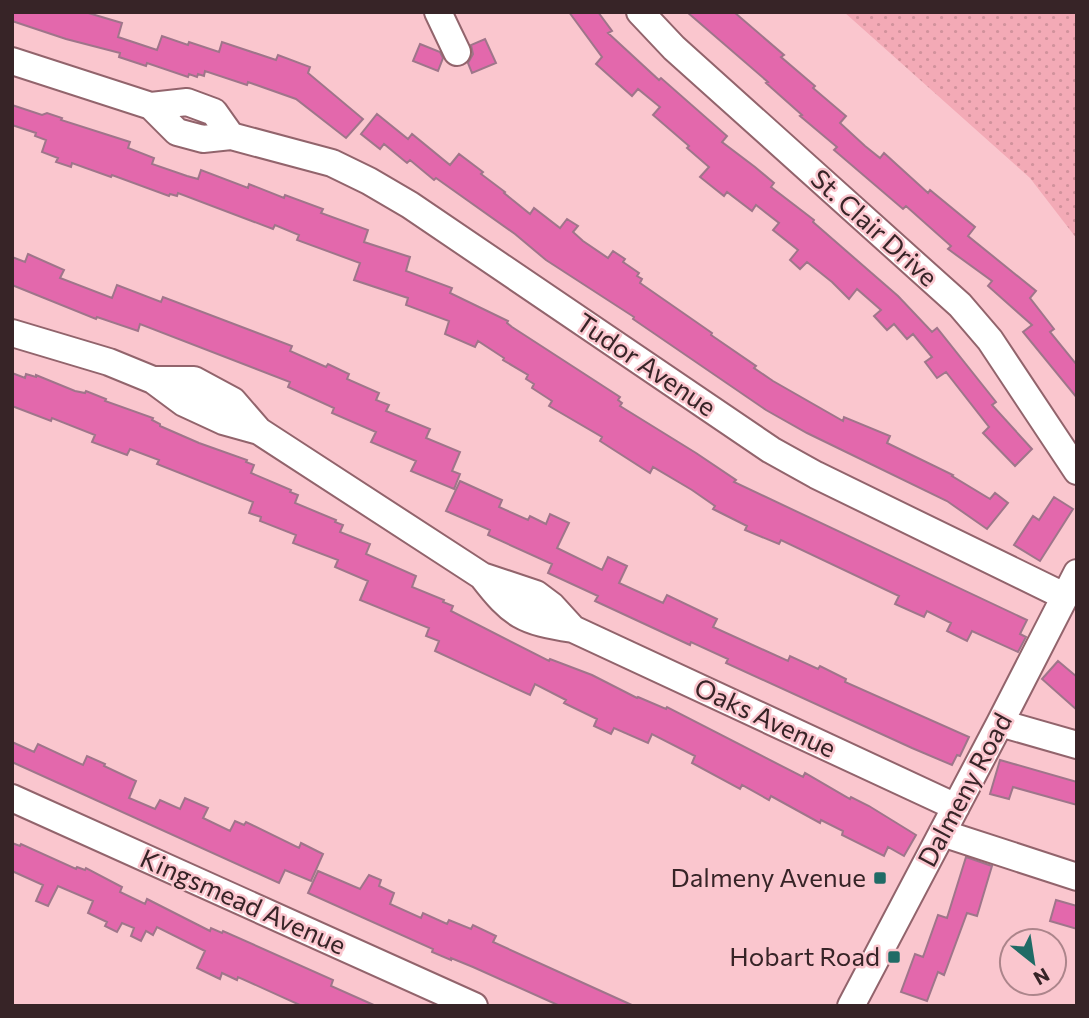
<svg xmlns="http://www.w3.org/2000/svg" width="1089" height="1018" font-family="Commissioner,sans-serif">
  <defs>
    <pattern id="grass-dots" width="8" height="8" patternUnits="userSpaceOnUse" patternTransform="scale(1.75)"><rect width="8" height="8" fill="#f3aab6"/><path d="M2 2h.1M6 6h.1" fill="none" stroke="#d1929c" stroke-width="1.8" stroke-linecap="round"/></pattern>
  </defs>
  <rect width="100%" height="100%" fill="#fac6ce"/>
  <path fill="url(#grass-dots)" d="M844,12H1077V239L1030,178Z"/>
  <path fill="#e368ac" stroke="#9f758a" stroke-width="2" d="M12,12H85L122,23L118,37L157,50L162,36L188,45L189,42L219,52L222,42L276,60L278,55L310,67L308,73L363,119L346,138L296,99L248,82L247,85L205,71L204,76L198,74L197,77L189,74L188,77L147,63L146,66L119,57L120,53L66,39L12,21Z
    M569,12H598L612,31L608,33L659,80L661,78L727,136L722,142L755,167L774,183L771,187L814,220L813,222L898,296L932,332L937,328L996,402L992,405L1032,449L1015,466L983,433L989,427L946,372L937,378L925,362L932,357L913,334L907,339L894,324L887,330L874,316L881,310L857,289L849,299L832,282L807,262L800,269L790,260L798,250L773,230L779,223L756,205L752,211L727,192L724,196L700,177L709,167L687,148L689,146L653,115L660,107L638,89L632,96L596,64L602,57Z
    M687,12H734L784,55L781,57L815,86L813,88L846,116L840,123L865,146L880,158L884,153L928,193L930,190L975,227L968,236L1036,291L1030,298L1054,329L1050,332L1077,365V398L1023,332L1032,325L988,286L992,281L948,249L951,246L906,206L903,209L834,150L837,147L800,116L802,115L766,83L768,82Z
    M485,39L496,63L472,73L468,63L473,54L471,45Z
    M420,44L440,52L443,58L438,71L413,61Z
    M12,105L42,115L47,113L62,118L61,120L130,142L128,148L154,158L152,164L187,176L198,179L201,170L248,188L249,184L284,198L285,195L323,209L321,213L368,230L364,242L410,257L406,271L452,288L450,293L508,321L507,323L512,327L620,397L618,400L622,403L620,406L696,453L736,480L734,482L1027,620L1020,634L1026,637L1018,652L972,631L967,641L947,631L951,623L927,611L924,617L895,604L899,596L781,540L779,544L745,530L747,526L713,509L715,506L692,490L653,467L650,473L600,441L602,437L549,406L552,401L532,388L534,384L526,379L528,375L503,360L504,358L478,341L475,347L445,334L449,321L406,305L408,298L354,280L360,263L297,240L299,235L275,225L273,229L178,193L177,196L170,194L169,196L112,175L111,177L72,163L71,167L56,162L58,158L42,152L46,140L35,136L36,133L12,125Z
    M377,114L408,139L412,134L450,165L459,154L483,172L481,174L505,192L504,193L530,214L534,208L560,228L567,219L578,226L573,232L583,241L608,258L613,251L625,259L623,262L639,273L637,276L642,279L640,283L712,333L711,335L756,366L754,368L773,381L843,421L844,417L890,436L887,443L953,475L952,476L990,499L995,493L1008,503L987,529L947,501L807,433L766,410L633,319L634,317L546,260L515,234L436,178L434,180L410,160L407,163L384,144L380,149L361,134Z
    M28,254L64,270L60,278L112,298L117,285L161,302L163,297L292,346L290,351L326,367L328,364L349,374L347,379L379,393L376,400L389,405L386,411L430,429L426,438L460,452L452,471L460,474L454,489L411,471L416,461L371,442L376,432L332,413L334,408L288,387L290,382L140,324L138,331L97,317L96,319L12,285V257L25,262Z
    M12,373L25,378L26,374L36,377V375L75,391L85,393L86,391L106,399L105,401L153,418L152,420L160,424V426L199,443L247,460L246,462L254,465L251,473L291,490L290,492L298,495L295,503L336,520L335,522L343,525L340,532L370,544L366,554L416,576L412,587L444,600L443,602L453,606L451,611L549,661L550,659L592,675L637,698L638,697L666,709L667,707L803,777L805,773L850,799L851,797L869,806L916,835L904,856L888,847L884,856L842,835L843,831L821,820L820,823L771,796L769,800L742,785L740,789L692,763L695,756L652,734L648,743L614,728L611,734L594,726L597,719L564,703L566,700L535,684L530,695L435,651L439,641L426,636L429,628L360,600L368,581L335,567L338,560L293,543L296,535L260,521L261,517L249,513L253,502L157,464L159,460L130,449L127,455L92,442L95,435L52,418L51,421L12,406Z
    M460,481L502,500L499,507L528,520L530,516L546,524L550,514L569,523L557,548L602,570L608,557L627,566L619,583L663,603L667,595L717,619L713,627L788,661L790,656L818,669L820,666L846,679L845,682L969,737L960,756L957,755L952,765L912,748L726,663L728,659L691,642L690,645L595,601L598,596L548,573L552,564L488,535L490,530L446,511Z
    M1054,497L1073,509L1040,561L1014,545L1033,516L1039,520Z
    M1058,661L1077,677V710L1042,679Z
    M12,742L34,752L38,744L83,765L87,756L105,764L104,766L136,781L129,798L155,809L160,800L180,809L185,798L208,808L203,818L230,831L235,821L244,825L246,822L299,848L301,843L323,854L311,881L285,870L279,883L12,762Z
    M1000,760L1077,782V805L1013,787L1009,799L990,794Z
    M12,843L20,846L21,844L76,869L77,867L85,870L86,868L122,887L120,892L145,904L147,899L210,931L211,928L222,933L223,931L333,980L331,986L376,1006H302L238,977L237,980L222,973L220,979L197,968L205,951L157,927L153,935L146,931L141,941L131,936L134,928L122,923L117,932L105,926L107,922L88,913L93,901L58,886L48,906L36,901L43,885L12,871Z
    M966,857L992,866L977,916L967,913L944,975L938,972L927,1001L901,992L915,954L923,957L938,915L947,918Z
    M318,871L360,889L369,875L381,880L379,886L394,893L390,904L421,918L423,913L447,924L449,920L471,929L473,925L496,936L493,942L634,1006H560L473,967L451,958V960L432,952L433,949L308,893Z
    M1056,900L1077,906V929L1050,921Z"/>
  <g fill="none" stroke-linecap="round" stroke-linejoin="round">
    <g stroke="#92646c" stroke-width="30">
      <path id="minor" d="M438,12L457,52
        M640,12L674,48L960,305L990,340L1077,471
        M12,61L151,106L187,102L214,112L231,136
        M151,106L177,132L203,139L231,136L332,163L369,181L410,205L771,450L816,475L1064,596
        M12,333L109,362L153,380L184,403L223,421L259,431
        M153,380H194L233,401L259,431L482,576L536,594L552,606L573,629
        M482,576C513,616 522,621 573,629L956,807
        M1000,723L1077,745
        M12,798L474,1006
        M942,833L1077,877
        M851,1006L1000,723L1077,573"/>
    </g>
    <use href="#minor" stroke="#fff" stroke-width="26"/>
  </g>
  <g fill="#206b66" stroke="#fac6ce" stroke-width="2.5">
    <rect x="873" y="871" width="14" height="14" rx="3.5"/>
    <rect x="887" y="950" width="14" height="14" rx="3.5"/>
  </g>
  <g text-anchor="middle" stroke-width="5" stroke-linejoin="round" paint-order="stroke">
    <g font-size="26" fill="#372427" stroke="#fac6ce">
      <text transform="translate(874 228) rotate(42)" y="9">St. Clair Drive</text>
      <text transform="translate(646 365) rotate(34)" y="9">Tudor Avenue</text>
      <text transform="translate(765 718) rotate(25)" y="9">Oaks Avenue</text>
      <text transform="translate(965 790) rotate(-62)" y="9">Dalmeny Road</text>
      <text transform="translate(243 902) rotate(24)" y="9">Kingsmead Avenue</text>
    </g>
    <g font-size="26" fill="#372427" stroke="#fac6ce" text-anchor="end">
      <text x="866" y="887">Dalmeny Avenue</text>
      <text x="880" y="966">Hobart Road</text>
    </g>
  </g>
  <rect width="1089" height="1018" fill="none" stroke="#372427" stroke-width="28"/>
  <g transform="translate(1033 962) rotate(150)"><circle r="33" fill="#fac6ce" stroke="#ac858b" stroke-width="2"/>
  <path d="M0-5L12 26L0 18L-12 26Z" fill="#206b66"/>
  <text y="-10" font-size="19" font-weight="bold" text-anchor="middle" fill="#372427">N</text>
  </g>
</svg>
